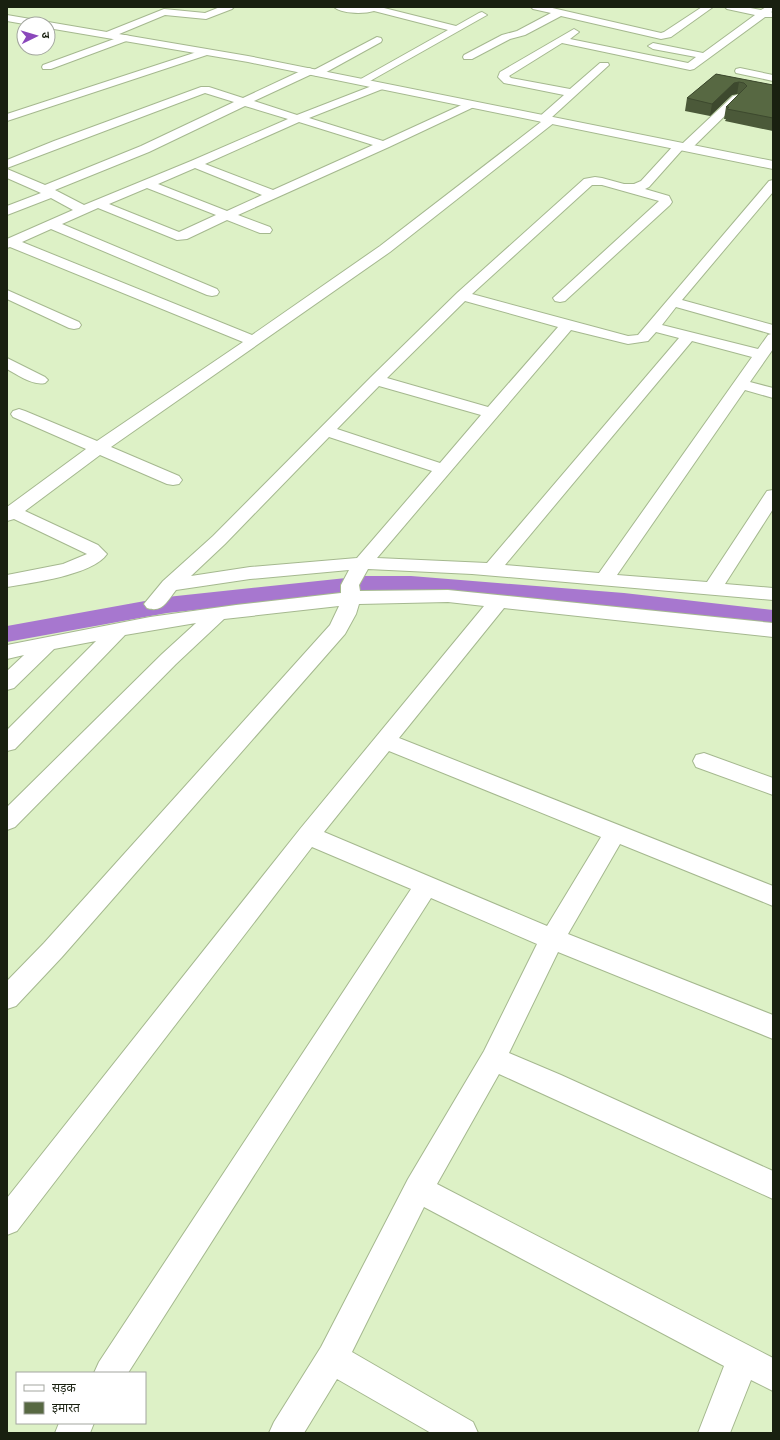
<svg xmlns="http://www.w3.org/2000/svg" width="780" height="1440" font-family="'IBM Plex Serif','Noto Sans Devanagari',serif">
  <rect width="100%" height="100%" fill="#ddf1c6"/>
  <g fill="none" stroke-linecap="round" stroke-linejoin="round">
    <path fill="#a777cf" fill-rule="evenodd" d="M365,576H411L624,593L773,610V626L624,609L411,592H365L167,613L7,642V626L167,597Z"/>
    <g stroke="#a5b88f" stroke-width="2">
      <path id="minor" d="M220,7H234L232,9L206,19L165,15L112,37L108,38L103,35L104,33L164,9L205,13Z
        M334,7H385L384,8L456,26L479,13L482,12L487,15L363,85L358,82L359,80L448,30L374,11C364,14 342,14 334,7Z
        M531,7H548L661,33L664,32L702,7H713L671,37L661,39L561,16L525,35L510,39L472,59H464L463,57L464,55L502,35L517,31L551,13L533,9Z
        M725,7H745L761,10L766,7H773V11L771,12L773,13V17H765L694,69L690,70L562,43L509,76L511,78L570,89L600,63H608L609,65L552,117L557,120L555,122L390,252L111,447L179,476L182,480L179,484L173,485L167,484L100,455L25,511L98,545L107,554C93,575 31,583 7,587V575L63,564L87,554L14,519L7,521V507L86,449L13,417L11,414L13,411L19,409L25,411L97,441L243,342L10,247L7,248V239L73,210L51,198L7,215V206L41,193L7,178V169L45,185L141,146L234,102L205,93L7,168V160L54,141L201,87H209L243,98L305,69L309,68L314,70L377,37L381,38L382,40L381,42L321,75L317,76L312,74L254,101L297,115L377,84H385L386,86L385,88L309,118L383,141L468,102H476L478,104L476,106L389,147L238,215L270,227L272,230L270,233H260L227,220L187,239L177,240L98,208L62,224L217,289L219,292L217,295L212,296L207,295L51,229L22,242L252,335L380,246L541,122L537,119L539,117L564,95L504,83L498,77L500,72L574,29L579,32L570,39L688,63L696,57L653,49L648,46L653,43L703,53L755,15L727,9ZM245,106L288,119L191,161L84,205L55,190L149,152ZM299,122L373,145L273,190L205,164ZM195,168L262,195L227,211L158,184ZM147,188L216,215L179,232L109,204Z
        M125,35L129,36L130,38L129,40L51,69H43L42,67L43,65Z
        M206,49L211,52L210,54L7,121V114Z
        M740,68L773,75V81L736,73L735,71L736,69Z
        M737,95L741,96L743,98L741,100L690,150H682L649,187L645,189L669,196L672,202L670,205L565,301L560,302L555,301L553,298L659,201L602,185H592L472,294L628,336L638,335L769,181L773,180V192L682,300L773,325V349L750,382L773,388V398L745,390L617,575L707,582L767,491L773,490V509L725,584L773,588V600L472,574L368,569L359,585L360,591L448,590L773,623V637L504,608L399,738L773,886V906L620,844L568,934L773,1015V1039L558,952L509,1053L561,1075L773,1171V1199L499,1074L437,1184L773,1358V1391L751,1380L730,1433H698L724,1366L424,1207L352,1352L473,1422L478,1433H431L337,1379L304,1433H269L274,1422L321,1347L408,1179L484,1051L537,944L431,898L128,1373H94L99,1362L411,889L312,847L17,1231L7,1235V1198L300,829L484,606L448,602L359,604L356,614L345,634L62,957L16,1006L7,1009V981L44,943L330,625L339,606L224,619L176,664L15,827L7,830V807L162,654L196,623L125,635L15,749L7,751V730L96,641L54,649L14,688L7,690V671L24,655L7,659V645L150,617L236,605L341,593V585L349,570L250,579L176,590C167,601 163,613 147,608L144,604L163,581L213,536L371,377L457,293L584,179L595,177L602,178L624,184H634L641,181L675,144L683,143L733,96ZM465,301L558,327L488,407L387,378ZM676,307L768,333L771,334L768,335L758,349L662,325ZM571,330L628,344L648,341L656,332L679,338L487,563L377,558ZM692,341L752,357L599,573L505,565ZM379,386L481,415L440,463L337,429ZM329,437L432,471L357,558L250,567L191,576L225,544ZM389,751L601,837L547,926L324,832Z
        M7,290L79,322L81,325L79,328L74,329L69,328L7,299Z
        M7,358L45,377L48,380L45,383C33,386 18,375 7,369Z
        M704,753L773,778V795L696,767L693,761L696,755Z
        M59,1423H94L90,1433H55Z"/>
    </g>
    <g stroke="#a5b88f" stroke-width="2">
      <path id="secondary" d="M7,15L248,56L773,161V169L248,62L48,28V24H24L7,21Z"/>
    </g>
    <use href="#minor" fill="#fff" fill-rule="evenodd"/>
    <use href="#secondary" fill="#fff" fill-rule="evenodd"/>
  </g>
  <path fill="#4b5939" d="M716,74L773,85V131L725,121L726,119H724L726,107L739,94H737L732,95L710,116L685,111L687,98Z"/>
  <path fill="#3d492e" d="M739,82L737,94L732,95L710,116L712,104L734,83Z"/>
  <path fill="#576842" stroke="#3d492e" d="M716,74L773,85V118L727,109L729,107H726L747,86L744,83L739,82L734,83L712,104L687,98Z"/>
  <rect width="780" height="1440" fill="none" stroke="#192010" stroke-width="16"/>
  <rect x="16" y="1372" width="130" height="52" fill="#ffffff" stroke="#a3a69f"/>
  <rect x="24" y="1385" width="20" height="6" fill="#ffffff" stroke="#a3a69f"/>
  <text x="52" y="1392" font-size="12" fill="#192010">सड़क</text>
  <rect x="24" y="1402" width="20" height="12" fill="#576842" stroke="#a3a69f"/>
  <text x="52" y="1412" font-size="12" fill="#192010">इमारत</text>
  <g transform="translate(36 36) rotate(85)"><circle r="19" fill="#ffffff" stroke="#a3a69f"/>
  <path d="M0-3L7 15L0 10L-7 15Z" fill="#8a47bb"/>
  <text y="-6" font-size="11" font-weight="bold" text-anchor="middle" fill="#192010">उ</text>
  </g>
</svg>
